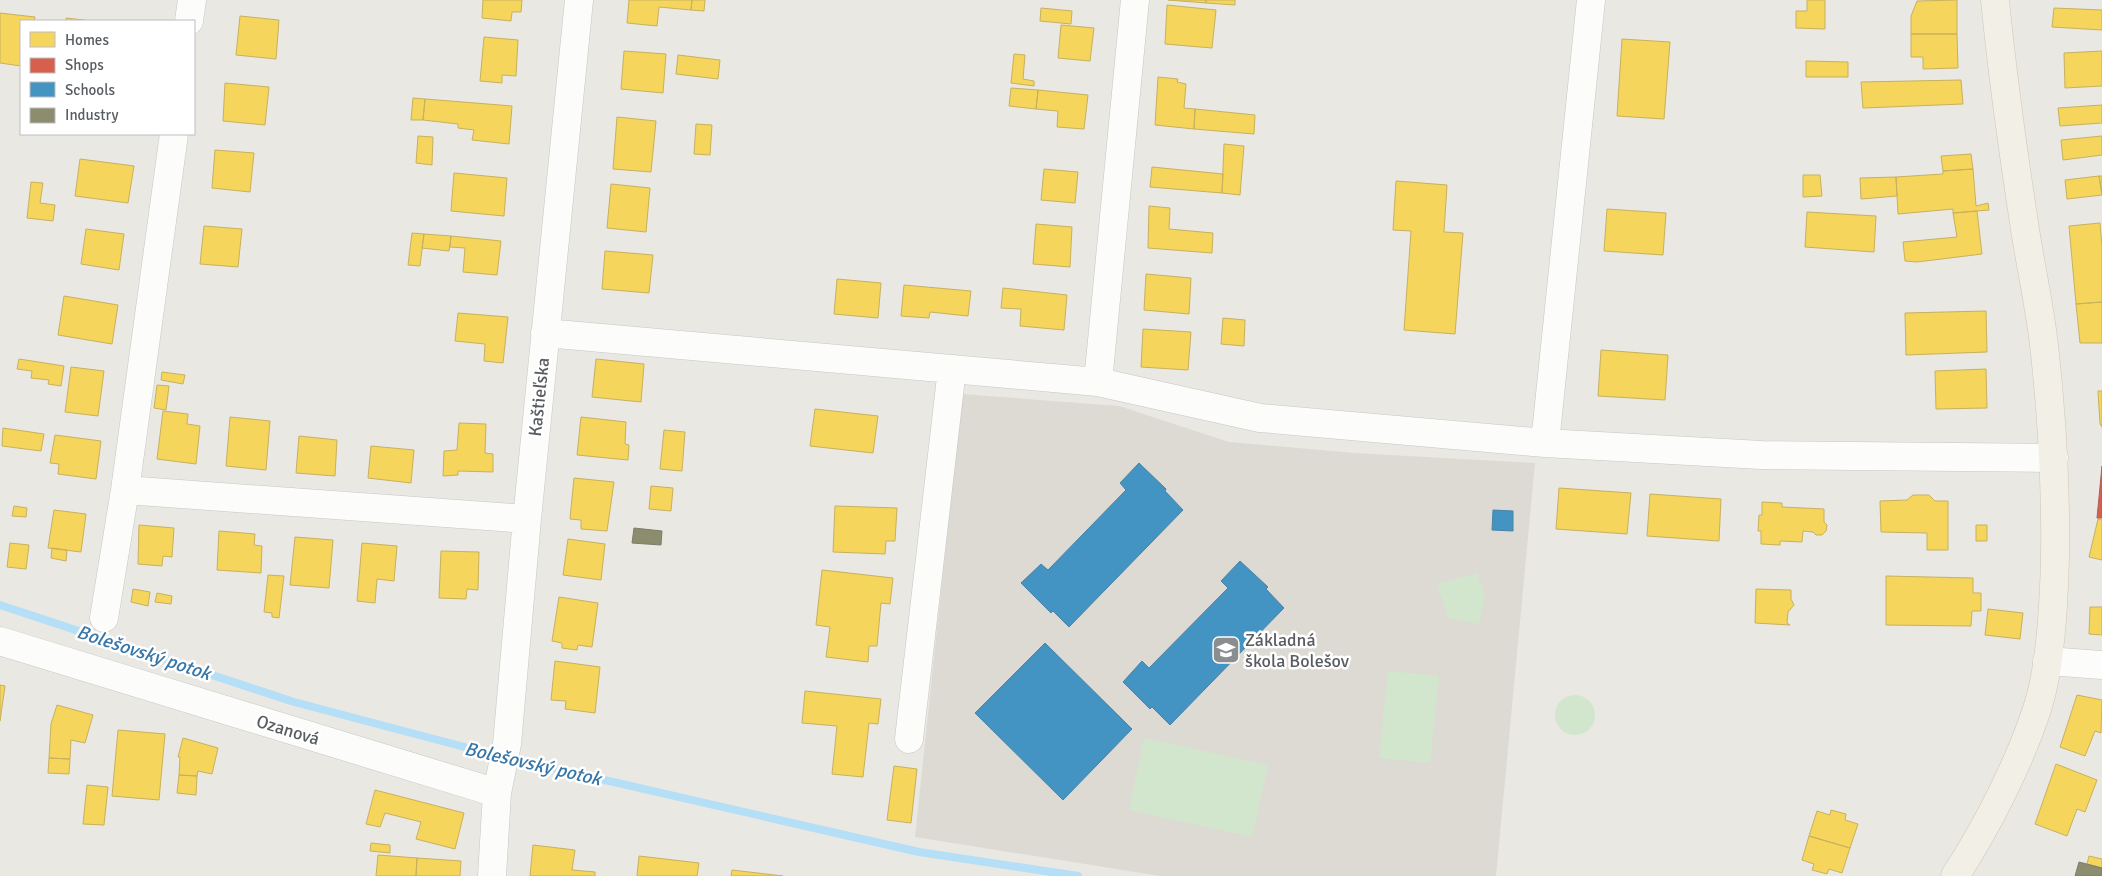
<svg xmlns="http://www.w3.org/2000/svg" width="2102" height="876" font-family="Signika,sans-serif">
  <rect width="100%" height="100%" fill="#e9e8e3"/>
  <path fill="#dddad3" d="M962,394L1119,406L1229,442L1355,453L1535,463L1496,876H1160L915,837Z"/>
  <path fill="#d1e6cd" d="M1477,573L1485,595L1479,624L1448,618L1437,584Z
    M1388,671L1439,676L1430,763L1379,758Z
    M1555 715a20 20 0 1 1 40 0a20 20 0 1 1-40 0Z
    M1144,738L1268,765L1252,837L1129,810Z"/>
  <path fill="#f6d55c" stroke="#c7b15e" d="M483,0H522L521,12H512L511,21L482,18Z
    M629,0H692L691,10L659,7L657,26L627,23Z
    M692,0H705L704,11L691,10Z
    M1168,0H1206V3Z
    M1206,0H1235V5L1206,3Z
    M1807,0H1825V29L1796,28V11H1807Z
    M1957,0V34H1911V16L1917,1Z
    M1167,5L1216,10L1212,48L1165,44Z
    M1041,8L1072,11L1071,24L1040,21Z
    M2054,8L2102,10V30L2052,27Z
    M0,13L35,17L34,21H21V66L0,63Z
    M240,16L279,20L276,59L236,55Z
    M66,18L92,21H66Z
    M1061,25L1094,28L1090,61L1058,58Z
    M1911,34H1957L1958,68L1923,69V57H1911Z
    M484,37L518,40L516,76L502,75V83L480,81Z
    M1622,39L1670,42L1664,119L1617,116Z
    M624,51L666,54L663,93L621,89Z
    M2102,51V86L2065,88L2064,53Z
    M1014,54L1025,55L1023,79L1034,81V86L1011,83Z
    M678,55L720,60L718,79L676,74Z
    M1806,61L1848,62V77H1806Z
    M1158,77L1178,79L1177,82L1186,84L1184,108L1195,109L1194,129L1155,125Z
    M1961,80L1963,104L1863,108L1861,82Z
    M225,83L269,87L265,125L223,121Z
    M1011,88L1038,90L1036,109L1009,106Z
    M1038,90L1088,95L1084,129L1057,127L1058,111L1036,109Z
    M413,98L425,99L423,120H411Z
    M425,99L512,106L509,144L472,140L474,130L458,128V124L423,120Z
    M2102,105V123L2060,126L2058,108Z
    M1195,109L1255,115L1254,134L1194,129Z
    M617,117L656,121L651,172L613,169Z
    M696,124L712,125L710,155L694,154Z
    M418,136L433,137L432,165L416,163Z
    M2102,136V155L2063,160L2061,140Z
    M1224,144L1244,146L1240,195L1222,193Z
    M215,150L254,153L250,192L212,188Z
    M1971,154L1973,169L1943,171L1941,156Z
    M80,159L134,166L128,203L75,196Z
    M1152,167L1223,174L1222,193L1150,187Z
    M1044,169L1078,172L1075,203L1041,200Z
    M1973,169L1976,206L1988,203L1989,210L1953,213V209L1898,214L1896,177L1943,174V171Z
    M454,173L507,178L504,216L451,211Z
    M1803,175H1820L1822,196L1803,197Z
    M2099,176H2102V195Z
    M2099,176L2102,195L2067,199L2065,180Z
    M1896,177L1897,196L1861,199L1860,178Z
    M1396,181L1447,185L1444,232L1463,233L1455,334L1404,330L1411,231L1393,230Z
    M31,182L43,183L40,203L55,205L53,221L27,218Z
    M611,184L650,188L646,232L607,228Z
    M1149,206L1170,208L1169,229L1213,233L1212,253L1148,248Z
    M1607,209L1666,213L1663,255L1604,251Z
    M1977,211L1982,254L1917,262L1905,261L1903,242L1957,237L1953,213Z
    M1807,212L1876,216L1874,252L1805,247Z
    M2100,223L2102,247V302L2076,304L2069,226Z
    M1036,224L1072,227L1070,267L1033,264Z
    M204,226L242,229L238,267L200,264Z
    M86,229L124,234L119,270L81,264Z
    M412,233L424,234L420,266L408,265Z
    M424,234L451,236L449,251L422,248Z
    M451,236L501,241L497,275L463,272L465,248L450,247Z
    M605,251L653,255L649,293L602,289Z
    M1146,274L1191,278L1189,314L1144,310Z
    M837,279L881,283L878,318L834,314Z
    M904,285L971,291L968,316L930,312L929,318L901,316Z
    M1003,288L1067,295L1064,330L1020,326L1021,309L1001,308Z
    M64,296L118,305L112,344L58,335Z
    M2102,302V343H2080L2076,304Z
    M1986,311L1987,352L1906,355L1905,313Z
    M458,313L508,317L503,363L484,361L485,344L455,341Z
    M1223,318L1245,320L1244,346L1221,344Z
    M1143,329L1191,332L1188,370L1141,367Z
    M1601,350L1668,355L1665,400L1598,396Z
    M19,359L64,366L61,386L48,384L49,380L31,378L32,371L17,369Z
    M596,359L644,364L641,402L592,397Z
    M71,367L104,371L98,416L65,412Z
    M1986,369L1987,408L1936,409L1935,371Z
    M162,372L185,375L183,384L161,380Z
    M157,385L169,386L166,410L154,408Z
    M2098,391H2102V427L2100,424Z
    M815,409L878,416L873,453L810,446Z
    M163,411L188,414L187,424L200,426L196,464L157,459Z
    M230,417L270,421L266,470L226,466Z
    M581,417L626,422L625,444L629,445L628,460L577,455Z
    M459,423L486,424L485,453L493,454V472L458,471V475L443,476L444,451L457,450Z
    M3,428L44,434L41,451L2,446Z
    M664,430L685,432L682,471L660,469Z
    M55,435L101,441L96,479L58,474L59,464L50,463Z
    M299,436L337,440L335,476L296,473Z
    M371,446L414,450L411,483L368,478Z
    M574,478L614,482L607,531L581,529V520L570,519Z
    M651,486L673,488L671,511L649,509Z
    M1559,488L1631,493L1627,534L1556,529Z
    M1650,494L1721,499L1719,541L1647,536Z
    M1913,495H1929L1935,501H1948V550H1927V533L1881,532L1880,501L1907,500Z
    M1762,502L1782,503V507L1824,509V522L1827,525L1826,531L1822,535H1816L1813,532L1803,531L1802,542L1780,541V545L1761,544V531H1758L1759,515H1762Z
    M14,506L27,508L26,517L12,516Z
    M835,506L897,508L895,541H886L885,554L833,552Z
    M54,510L86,514L81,552L48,548Z
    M2098,519L2102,520V560L2089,557Z
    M139,525L174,528L172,557L163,556L162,566L138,564Z
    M1976,525H1987V541H1976Z
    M219,531L255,534L254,545L262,546L261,573L217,570Z
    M295,537L333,540L329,588L290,585Z
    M568,539L605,544L601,580L563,575Z
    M10,543L29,545L26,569L7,567Z
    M362,543L397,546L394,581L377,579L375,603L357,601Z
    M52,548L67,550L66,561L51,558Z
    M441,551L479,552L478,590L467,589L466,599L439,598Z
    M822,570L893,578L890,604L881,603L877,646H869L868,662L826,657L830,627L816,625Z
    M268,575L284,576L279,618L272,617V613L264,612Z
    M1886,576L1973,578V593H1981V611H1972L1971,626L1886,625Z
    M133,589L150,592L148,606L131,602Z
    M1756,589L1791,590V599L1794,605L1788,612L1787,623L1790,625L1755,623Z
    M157,593L172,596L171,604L155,602Z
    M559,597L598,603L592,647L578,645L577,650L562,648V643L552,641Z
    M2090,607H2102V635L2089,634Z
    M1988,609L2023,613L2020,639L1985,635Z
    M555,661L600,667L595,713L565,709L566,701L551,700Z
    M0,685L5,686L0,721Z
    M805,691L881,699L878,724L869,723L863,777L832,774L837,726L802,723Z
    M2077,695L2102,700L2101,733L2095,731L2085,756L2060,747Z
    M57,705L93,715L85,743L71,740L70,759L49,758L51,724Z
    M118,730L165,734L159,800L112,796Z
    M183,738L218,748L212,774L198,771L197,776L179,775L180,757H178Z
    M49,758L70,759L69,774L48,773Z
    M2056,764L2097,780L2085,812L2077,809L2067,836L2035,824Z
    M894,766L917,769L911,823L887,820Z
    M179,775L197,776L196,795L177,793Z
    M87,785L108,787L104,825L83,824Z
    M375,790L464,813L455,849L416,839L421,822L385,813L380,827L366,824Z
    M1831,810L1846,814L1845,820L1858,824L1850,848L1809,836L1817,811L1830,815Z
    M1809,836L1850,848L1842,873L1829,869L1827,874L1812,870L1814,864L1802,860Z
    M371,843L390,845V853L370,851Z
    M533,845L575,850L572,870L595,872V876H530Z
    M378,855L417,858L416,876H376Z
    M639,856L699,863L697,876H637Z
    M2089,856L2102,859V868L2087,864Z
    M417,858L461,861L460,876H416Z
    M732,870L783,876H731Z"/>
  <path fill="#d6604d" stroke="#b05f53" d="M2102,466V518H2097Z"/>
  <path fill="#4393c3" stroke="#4a83a6" d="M1139,463L1166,489L1165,491L1183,510L1069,627L1053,611L1051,613L1021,583L1041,564L1048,570L1126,490L1120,483Z
    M1493,510L1513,511V531L1492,530Z
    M1240,561L1268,587L1266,589L1284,608L1170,725L1152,707L1150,709L1123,682L1142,661L1149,668L1228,588L1221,581Z
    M1045,643L1132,729L1063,800L975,713Z"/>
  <path fill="#8c8c6e" stroke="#7d7e6a" d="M634,528L662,531L661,545L632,543Z
    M2079,862L2102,868V876H2075Z"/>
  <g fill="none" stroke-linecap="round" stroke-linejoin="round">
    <path stroke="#b4dff7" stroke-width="8" d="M0,605L294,702L491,754L919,852L1078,876"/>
    <g stroke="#c6c6c5" stroke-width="29">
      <path id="minor" d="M189,21L192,0
        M545,333L1098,382L1260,418L1545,443L1761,455L2054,458
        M1098,382L1135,0
        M1545,443L1591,0
        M125,490L527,519
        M104,618L125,490L174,134
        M0,641L497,793L492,876
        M2047,661L2102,665
        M909,739L952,369
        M497,793L507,744L527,519L579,0"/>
    </g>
    <g stroke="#d2c6b0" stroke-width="29">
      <path id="major" d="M1955,876C1987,827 2020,762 2038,706C2051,665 2054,601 2055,557C2056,486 2052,416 2044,345C2039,302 2029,259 2023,216C2012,144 2002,72 1995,0"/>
    </g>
    <use href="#minor" stroke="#fcfcfb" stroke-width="28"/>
    <use href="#major" stroke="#f2efe6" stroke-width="28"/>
  </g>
  <defs>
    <g id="school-square" transform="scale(1.4375)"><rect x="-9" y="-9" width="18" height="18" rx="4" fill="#8b8e8f" stroke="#fff"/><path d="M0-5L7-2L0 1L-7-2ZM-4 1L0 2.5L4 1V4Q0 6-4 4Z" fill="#fff"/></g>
  </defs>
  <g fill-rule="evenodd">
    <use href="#school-square" x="1226" y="650"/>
  </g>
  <g text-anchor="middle" stroke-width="5" stroke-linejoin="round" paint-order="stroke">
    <g font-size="18" fill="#595d62" stroke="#fff">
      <text transform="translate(539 397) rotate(-84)" y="6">Kaštieľska</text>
      <text transform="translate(288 730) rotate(17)" y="6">Ozanová</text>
    </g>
    <g font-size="18" fill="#595d62" stroke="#fff" text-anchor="start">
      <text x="1245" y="646">Základná<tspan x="1245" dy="21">škola Bolešov</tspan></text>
    </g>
    <g font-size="19" font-style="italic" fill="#3776a9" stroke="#fff">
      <text transform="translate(144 652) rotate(18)" y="7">Bolešovský potok</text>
      <text transform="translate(533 763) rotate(13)" y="7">Bolešovský potok</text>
    </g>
  </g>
  <rect x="20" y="20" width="175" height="115" fill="#ffffff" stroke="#bdbec0"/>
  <rect x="30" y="32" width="25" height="15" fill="#f6d55c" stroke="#bdbec0"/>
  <text x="65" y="45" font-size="15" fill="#595d62">Homes</text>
  <rect x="30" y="58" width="25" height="15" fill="#d6604d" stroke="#bdbec0"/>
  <text x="65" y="70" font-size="15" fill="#595d62">Shops</text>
  <rect x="30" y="82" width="25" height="15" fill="#4393c3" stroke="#bdbec0"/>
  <text x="65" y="95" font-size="15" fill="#595d62">Schools</text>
  <rect x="30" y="108" width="25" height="15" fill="#8c8c6e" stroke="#bdbec0"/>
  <text x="65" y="120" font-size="15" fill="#595d62">Industry</text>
</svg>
